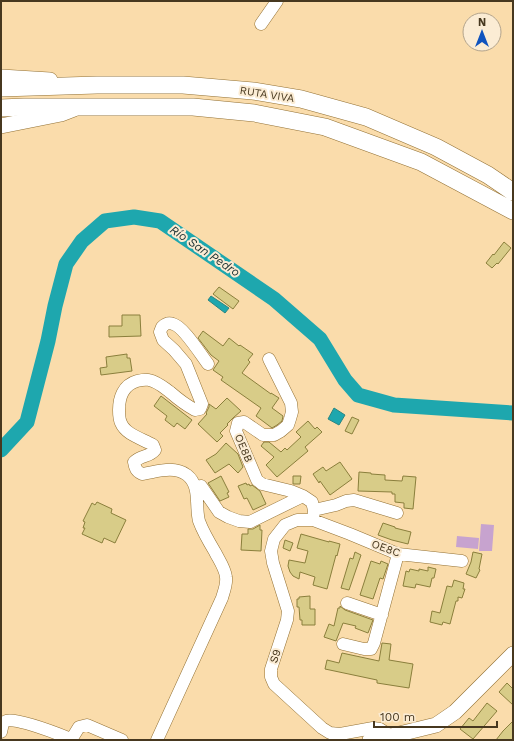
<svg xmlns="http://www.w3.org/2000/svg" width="514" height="741" font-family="'Work Sans',sans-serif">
  <rect width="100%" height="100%" fill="#fadcab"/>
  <path fill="#c7a3cf" d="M481,524L494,525L492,551H479Z
    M457,536L479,538L478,549L456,547Z"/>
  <path fill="#1ea7ae" stroke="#2a8683" d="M211,296L229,308L225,313L208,300Z
    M334,408L345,415L339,425L328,419Z"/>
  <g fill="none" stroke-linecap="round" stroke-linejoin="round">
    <path stroke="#1ea7ae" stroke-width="15" d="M1,450L27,422L48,341L55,306L66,264L82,241L105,221L134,217L160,221L274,299L320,339L345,380L358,395L394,405L513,413"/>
  </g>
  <path fill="#d8cc88" stroke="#8a7f3c" d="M504,242L511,248L498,264L497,263L492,268L486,263L493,254L494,255Z
    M219,287L239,301L233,309L213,294Z
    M122,315H140L141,336L109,337V326H122Z
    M203,331L223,346L229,338L239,346L240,345L253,354L248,360L250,362L242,373L271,394V393L279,398L272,408L283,416L282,421L277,425L272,428L256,416L261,408L221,380L223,377L213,370L219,361L211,355L198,338Z
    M127,354V358H130L132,371L101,375L100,368L107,367L106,357Z
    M161,396L192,420L185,429L177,423L174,427L165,420L167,416L154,406Z
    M227,398L241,411L233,418L227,424L228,425L220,433L223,436L217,442L198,424L207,414L206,413L209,407V404L216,409Z
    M352,417L359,420L352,434L345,431Z
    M308,421L315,429L317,427L322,432L305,447L308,451L277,477L266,465L274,457L261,446L264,442H269L281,452L285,448L287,450L301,437L296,432Z
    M226,443L238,454L243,467L238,473L229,464L215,473L206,460L216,454Z
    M340,462L352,479L330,495L320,481L319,483L313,474L323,467L326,471Z
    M359,472L371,473V474L385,475V480L402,481L403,476L416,477L413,509L404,508V503L395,502V494H392V492L358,491Z
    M221,476L229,492L227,493L229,497L220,501L208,483Z
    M293,476H301L300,484H293Z
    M246,483L247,485L249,484L250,486L252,485L260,491L266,504L253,510L247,498L244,499L238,486Z
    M97,502L112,509L111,513L126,520L115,543L104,538L102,543L82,534L85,528H83L85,522L83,521L92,503L95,505Z
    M383,523L395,527V528L411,532L408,544L392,540L378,535Z
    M260,525V530H262L261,551L241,550L242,534H248V529H253Z
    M301,534L329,542V541L340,544L337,556L336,555L327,589L313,585L315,577L300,572L299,579L293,576L290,572L288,566L289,560L305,563L308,551L297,548Z
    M285,540L293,543L290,551L283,548Z
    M355,552L361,555L349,590L341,588L350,558L353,559Z
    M473,552L482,554L479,569L480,570L476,578L466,574L471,562Z
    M371,561L380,564L381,561L388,564L383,579L380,578L373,599L360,595Z
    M428,567L436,569L434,578H432L430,587L416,584L415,588L403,586L406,571L409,572L410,569L419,571V569L428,571Z
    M454,580L464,583L463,589H465L462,598L458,597V601H456L450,624L443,622L442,625L430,622L432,611L440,613L447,586L452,587Z
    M310,596V609H315V625H302V620H300L299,607H297V599H299V597Z
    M340,606L345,610L373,620L368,633L355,628L356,626L343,623L336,641L324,637L329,624L334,626L338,608H340Z
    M382,643L391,644L389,660L413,664L409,688L377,683V680L325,669L327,660L339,663L342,653L379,661Z
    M507,683L513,689V705L499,692Z
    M487,703L497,711L473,739L460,729L469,718L473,721Z
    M513,721V740H496L503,731Z"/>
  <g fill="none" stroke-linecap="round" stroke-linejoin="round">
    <g stroke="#937134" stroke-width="13">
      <path id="minor" d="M261,24L277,1
        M269,359L291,403L292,412L290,419L288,425L281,431L274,435H263L244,422L238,423L236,431L257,480L262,484L291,491L303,496L312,502L314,510L313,520
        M201,486L219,512L228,517L239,521L250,522L303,496
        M314,510L336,505L346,501L354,500L397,513
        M347,603L382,615
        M343,644L364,649H371L374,643L398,554
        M1,732C2,729 2,723 6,721C13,716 61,735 71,739
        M71,740L79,727L87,725L122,740
        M157,740L222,598C224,591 227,584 226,577C225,568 219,560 215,552C209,542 203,532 199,521C195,506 201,486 187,475C174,465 156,472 142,474C136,471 135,468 134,462C141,455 150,457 155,450L153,445C143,439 126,435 121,423C119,419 119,414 119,410C119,398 123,385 137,381C141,380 145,379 149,380C158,382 163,387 170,392C178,399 186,405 195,410L200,409L202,404L186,364L174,350L163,340L160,332L162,327C165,324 168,322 173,324C183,326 201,355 208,364
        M392,740L391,736L380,729L373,728L340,734L330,733L322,728L274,684L271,677V669L287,620L288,611L273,563L271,551L274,539L285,525L297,520H313L350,534L398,554L462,561"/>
    </g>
    <g stroke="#937134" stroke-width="16">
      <path id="major" d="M1,77L50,80
        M1,126L61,114L74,109
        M370,740L391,736L436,725L455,712L513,654"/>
    </g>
    <g stroke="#937134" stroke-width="18">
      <path id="highway" d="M1,88L97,85H183L253,91L301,99L366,117L436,147L488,175L513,192
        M1,108L24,107H193L254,113L325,127L421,162L513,211"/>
    </g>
    <use href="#minor" stroke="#fff" stroke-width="12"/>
    <use href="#major" stroke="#fff" stroke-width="15"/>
    <use href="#highway" stroke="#fff" stroke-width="17"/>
  </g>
  <g text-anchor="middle" stroke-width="4" stroke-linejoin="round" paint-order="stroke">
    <g font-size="11" fill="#47381f" stroke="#fbecd4">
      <text transform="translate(267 94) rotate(9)" y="4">RUTA VIVA</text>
      <text transform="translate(244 448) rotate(67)" y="4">OE8B</text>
      <text transform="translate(386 548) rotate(20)" y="4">OE8C</text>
      <text transform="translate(275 656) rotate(-71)" y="4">S9</text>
    </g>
    <g font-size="12" font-style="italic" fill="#1a2f31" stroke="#fbecd4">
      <text transform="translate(205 251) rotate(34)" y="4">Río San Pedro</text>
    </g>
  </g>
  <rect width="514" height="741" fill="none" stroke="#47381f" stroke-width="4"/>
  <g transform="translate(482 32)"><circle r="19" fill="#fbecd4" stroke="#b3a48c"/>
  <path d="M0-3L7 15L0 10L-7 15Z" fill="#0f53be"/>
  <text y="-6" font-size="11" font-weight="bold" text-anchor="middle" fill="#47381f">N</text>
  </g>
  <path d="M374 721v6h123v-6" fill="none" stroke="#47381f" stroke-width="2"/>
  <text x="380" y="721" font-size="12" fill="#47381f" stroke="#fbecd4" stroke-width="3" paint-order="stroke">100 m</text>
</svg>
